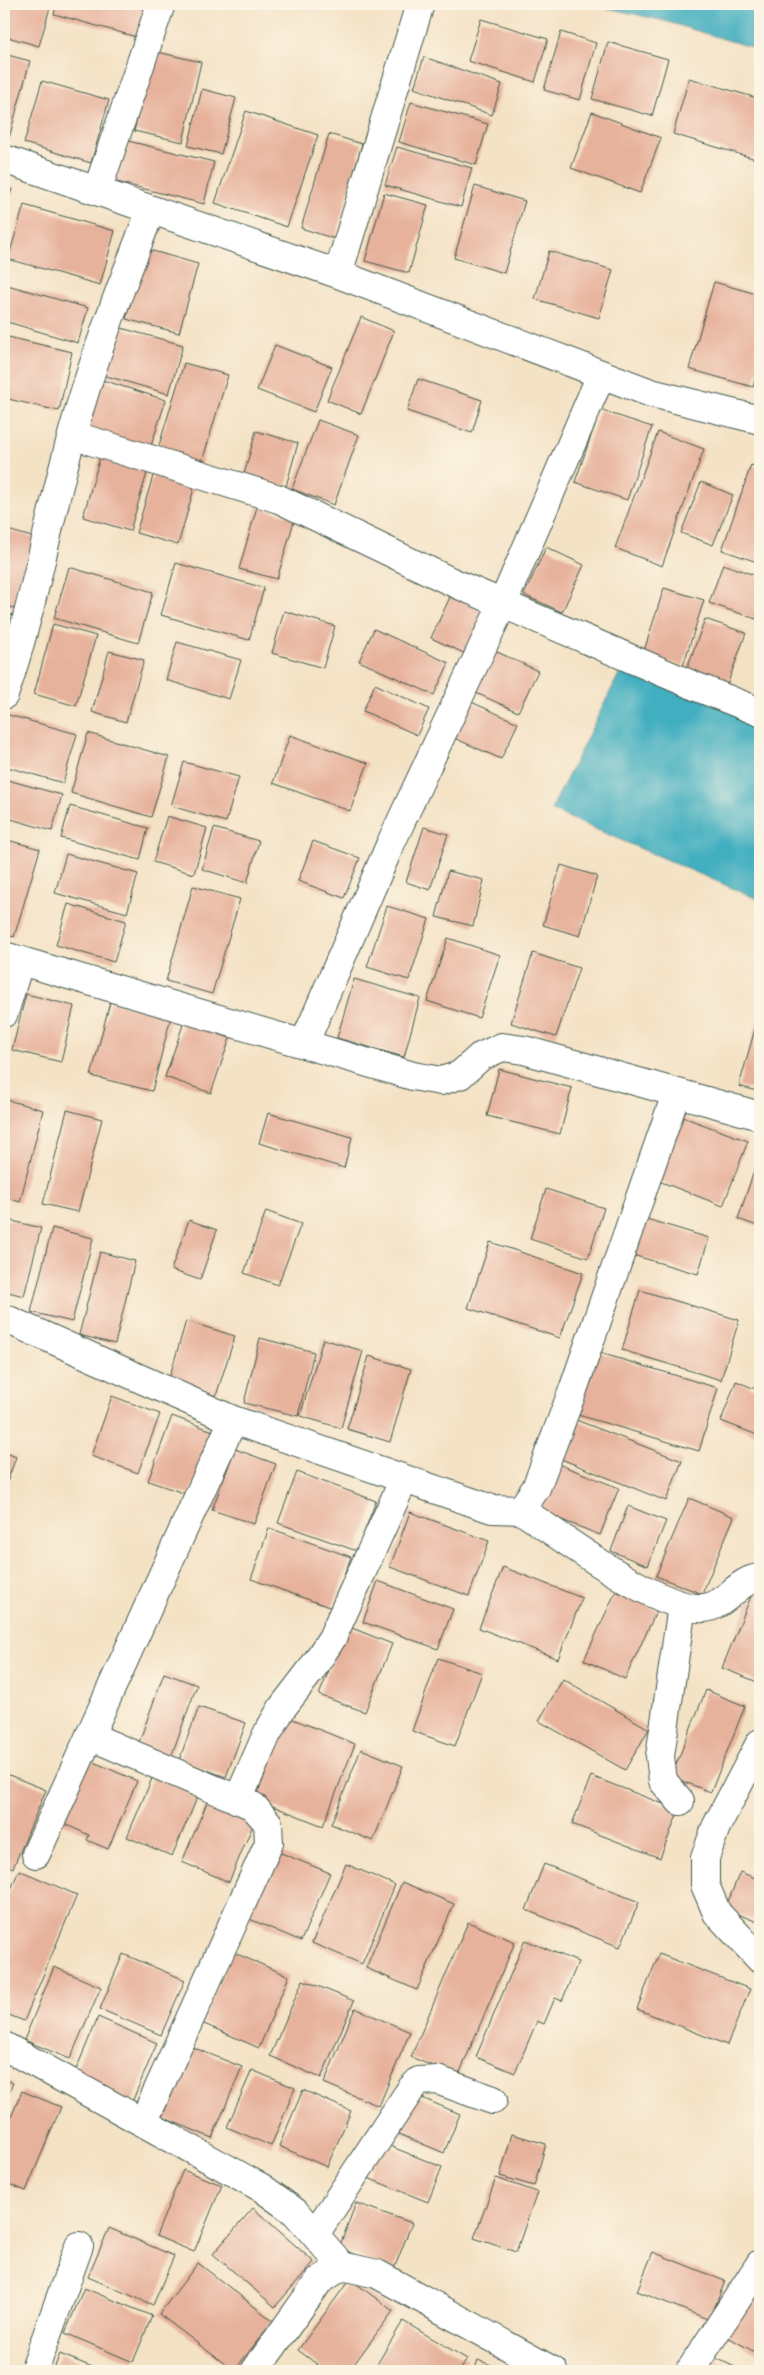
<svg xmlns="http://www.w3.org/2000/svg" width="764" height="2375" font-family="'Shantell Sans',sans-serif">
  <rect width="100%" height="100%" fill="#fcf5e5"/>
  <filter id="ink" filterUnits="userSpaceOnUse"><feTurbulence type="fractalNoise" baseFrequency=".02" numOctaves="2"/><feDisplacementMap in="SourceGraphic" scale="10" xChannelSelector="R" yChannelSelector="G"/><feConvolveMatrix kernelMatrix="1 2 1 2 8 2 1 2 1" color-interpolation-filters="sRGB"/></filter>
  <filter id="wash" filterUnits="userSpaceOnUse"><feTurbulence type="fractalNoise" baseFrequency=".0096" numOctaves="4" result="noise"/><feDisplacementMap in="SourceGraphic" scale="20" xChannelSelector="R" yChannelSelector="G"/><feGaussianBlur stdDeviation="1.12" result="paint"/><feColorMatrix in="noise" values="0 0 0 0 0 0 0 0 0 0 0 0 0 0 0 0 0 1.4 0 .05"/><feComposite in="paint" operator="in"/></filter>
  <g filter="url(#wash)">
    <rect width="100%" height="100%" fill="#f4e2c5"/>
    <path fill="#42afc0" stroke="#30767a" d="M590,4H760V50L665,21Z
      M624,664L760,719V900L551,810Z"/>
    <g id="blocks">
      <path fill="#e7b29c" d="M11,4H51L39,46L4,36Z
        M57,4H150L140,38L54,14Z
        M481,19L548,39L535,82L468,61Z
        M561,32L596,43L580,100L544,90Z
        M608,42L668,59L652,116L592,99Z
        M153,51L201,62L183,142L134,131Z
        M4,54L30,61L9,138L4,136Z
        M424,57L502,84L492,115L414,88Z
        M689,78L760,99L759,160L673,134Z
        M42,81L109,100L91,163L24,143Z
        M202,89L236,98L221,154L188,146Z
        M411,102L488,124L476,165L399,142Z
        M246,111L318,135L287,227L215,203Z
        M592,112L661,138L640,193L571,168Z
        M329,134L362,144L335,239L301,228Z
        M124,140L214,162L204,204L113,181Z
        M397,147L472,168L461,207L385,185Z
        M475,186L525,201L504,273L454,258Z
        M4,187L12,189L4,215Z
        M384,193L428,205L409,273L365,261Z
        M24,205L115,231L100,285L8,259Z
        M146,249L198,264L179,333L126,319Z
        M549,251L613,270L599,318L535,299Z
        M714,282L760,295V361L753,387L689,369Z
        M4,284L88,308L78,343L4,321Z
        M361,317L394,331L361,414L327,400Z
        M110,325L183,345L169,394L96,373Z
        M4,336L72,352L59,411L4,398Z
        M275,345L332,367L314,412L257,390Z
        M184,363L228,375L201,465L157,452Z
        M96,378L166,400L149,452L79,431Z
        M418,379L482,400L472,433L407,411Z
        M600,410L652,427L627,500L575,482Z
        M318,420L359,435L334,505L292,489Z
        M256,431L298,443L285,490L243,478Z
        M658,432L704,449L662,566L615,548Z
        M102,450L150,463L130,531L83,517Z
        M751,465L760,468V563L722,550Z
        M156,466L197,478L178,545L136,533Z
        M701,482L733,495L713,545L681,533Z
        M257,507L295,518L277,579L239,569Z
        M4,529L39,539L19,610L4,605Z
        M546,547L584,565L562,612L524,595Z
        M176,563L264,588L249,640L161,615Z
        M723,564L760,577V606L756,619L709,603Z
        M69,567L153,592L138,643L54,618Z
        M664,588L704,600L683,666L643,654Z
        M450,597L494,612L466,654L431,638Z
        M284,611L335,626L323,668L272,653Z
        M4,613L22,618L4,659Z
        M705,619L746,633L727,685L686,671Z
        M53,624L96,636L76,706L34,694Z
        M374,629L449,663L434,695L359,661Z
        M177,642L241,660L229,699L166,680Z
        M493,650L538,671L518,712L474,692Z
        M109,651L144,660L126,722L92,712Z
        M375,684L429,709L417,735L363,711Z
        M469,701L518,723L501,759L452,737Z
        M5,714L77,734L63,783L4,766Z
        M88,733L169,757L151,817L71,793Z
        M290,735L368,763L350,811L273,783Z
        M184,762L239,777L226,822L171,806Z
        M4,779L62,795L52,831L4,817Z
        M70,806L148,828L140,860L61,838Z
        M167,816L207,828L194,874L153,862Z
        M424,827L448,834L430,890L406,882Z
        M214,828L259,841L247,883L202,869Z
        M4,839L40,849L14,937L4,934Z
        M313,841L360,858L344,898L298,881Z
        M66,854L138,874L127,913L55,893Z
        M561,865L597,876L580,936L543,925Z
        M448,871L484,880L473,926L436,917Z
        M193,886L240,899L212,994L166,981Z
        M68,904L126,921L114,962L56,945Z
        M387,906L429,919L409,980L367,967Z
        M448,938L500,955L479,1018L427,1001Z
        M533,953L579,968L556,1037L511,1023Z
        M354,979L420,998L404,1057L337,1038Z
        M26,994L74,1006L61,1062L12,1050Z
        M110,1002L171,1017L152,1091L91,1076Z
        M758,1018L760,1019V1092L739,1086Z
        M184,1022L230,1038L211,1093L165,1077Z
        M499,1069L572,1088L560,1134L487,1116Z
        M4,1099L43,1110L20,1202L4,1197Z
        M67,1110L102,1119L78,1212L43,1204Z
        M268,1113L352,1137L344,1168L259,1143Z
        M680,1116L748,1141L723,1206L656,1180Z
        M760,1153V1227L738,1219Z
        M546,1189L604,1208L588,1258L530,1239Z
        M266,1211L301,1224L278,1285L244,1273Z
        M640,1217L709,1238L698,1274L629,1254Z
        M4,1219L41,1228L24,1296L4,1291Z
        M189,1220L217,1230L200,1280L171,1270Z
        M52,1228L93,1238L72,1322L31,1312Z
        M490,1242L583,1273L560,1338L468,1308Z
        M100,1252L135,1261L115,1344L79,1335Z
        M640,1290L739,1320L721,1380L622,1350Z
        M186,1321L235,1336L216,1396L168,1382Z
        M260,1338L314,1352L298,1416L244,1403Z
        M323,1339L363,1351L341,1428L300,1416Z
        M597,1352L718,1388L699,1451L578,1415Z
        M369,1356L411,1369L390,1442L347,1429Z
        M736,1381L760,1391V1436L721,1421Z
        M112,1396L160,1414L138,1473L91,1456Z
        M172,1416L213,1431L189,1495L148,1481Z
        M571,1418L682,1461L666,1501L556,1457Z
        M235,1449L276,1464L254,1524L212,1510Z
        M4,1452L16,1457L4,1491Z
        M553,1462L619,1488L600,1535L534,1509Z
        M297,1472L376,1501L357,1551L278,1523Z
        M689,1498L734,1517L702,1594L656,1576Z
        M628,1506L666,1521L648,1566L611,1551Z
        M410,1512L489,1541L469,1596L390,1567Z
        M269,1528L351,1557L332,1608L251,1579Z
        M503,1567L582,1598L558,1659L479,1628Z
        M378,1581L453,1609L438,1649L363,1622Z
        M754,1589L760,1591V1683L722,1668Z
        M616,1591L657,1610L625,1679L584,1660Z
        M347,1626L392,1644L365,1712L319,1695Z
        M438,1658L482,1673L455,1746L412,1731Z
        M164,1673L197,1685L171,1757L138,1745Z
        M563,1679L649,1729L625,1770L539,1721Z
        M706,1690L745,1706L711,1792L671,1777Z
        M199,1707L246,1723L226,1777L179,1760Z
        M288,1717L355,1744L323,1826L255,1799Z
        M361,1749L403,1766L373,1841L331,1824Z
        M89,1760L137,1781L108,1849L87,1840L89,1835L62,1823Z
        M4,1773L46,1790L13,1868L4,1864Z
        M153,1776L198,1796L172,1856L127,1837Z
        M591,1776L679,1810L660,1858L572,1824Z
        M208,1800L255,1820L229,1882L182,1862Z
        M276,1851L330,1873L301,1941L247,1918Z
        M346,1864L395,1885L362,1964L312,1943Z
        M544,1864L639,1902L620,1947L526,1910Z
        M19,1870L77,1895L24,2021L4,2013V1906Z
        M740,1872L760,1880V1923L725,1909Z
        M402,1882L454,1904L417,1990L366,1968Z
        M468,1922L515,1942L458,2077L411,2057Z
        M525,1940L578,1962L562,2001L555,1998L544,2024L537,2021L515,2073L476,2057Z
        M232,1952L289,1976L259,2048L202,2023Z
        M123,1954L185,1980L161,2035L100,2009Z
        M659,1954L750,1989L727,2045L637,2009Z
        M54,1967L101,1987L70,2059L24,2040Z
        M303,1980L354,2001L321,2078L270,2056Z
        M355,2008L410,2032L379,2106L324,2083Z
        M98,2017L157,2043L132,2102L73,2077Z
        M192,2047L242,2067L212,2138L162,2117Z
        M252,2070L295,2088L271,2146L227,2127Z
        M4,2079L13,2083L4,2104Z
        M303,2090L351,2111L327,2167L279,2146Z
        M22,2091L61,2107L26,2191L4,2182V2134Z
        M415,2095L460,2114L444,2153L399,2134Z
        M512,2134L546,2144L534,2186L500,2176Z
        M382,2143L442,2167L428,2202L368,2178Z
        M183,2170L222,2185L194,2252L156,2236Z
        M496,2178L537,2192L516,2252L474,2238Z
        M356,2203L412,2223L394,2269L339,2248Z
        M253,2208L314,2262L275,2307L213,2254Z
        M109,2228L174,2256L153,2305L88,2277Z
        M653,2252L725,2281L710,2320L637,2291Z
        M198,2263L273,2321L234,2371L159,2314Z
        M760,2277V2355L726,2336Z
        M350,2279L393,2311L349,2371H326L298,2350Z
        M84,2288L152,2316L133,2362L65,2333Z
        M403,2321L467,2359L460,2371H373Z
        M60,2354L102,2371H53Z
        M714,2357L743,2371H707Z
        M478,2360L507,2371H474Z"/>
    </g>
  </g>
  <g filter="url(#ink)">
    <use href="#blocks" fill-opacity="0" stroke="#3f564a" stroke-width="1"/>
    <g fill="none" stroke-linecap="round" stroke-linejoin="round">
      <g stroke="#3f564a" stroke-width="30">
        <path id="minor" d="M4,159L338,274L651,393L760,420
          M97,191L161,4
          M338,274L420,4
          M72,435L279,499L452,582L697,687L760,712
          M4,695C33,610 48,521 72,435C93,358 122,284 151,210
          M4,956L413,1076L441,1081L460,1075L480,1057L502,1047L524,1050L760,1116
          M4,1013L20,960
          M304,1044L390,845L503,603L601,375
          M4,1318L233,1420L492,1509L521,1510L536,1488L573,1390L676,1094
          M521,1510C561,1536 660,1612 704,1608C726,1606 738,1579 760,1578
          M90,1736L253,1806L268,1823L269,1843L143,2123
          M760,1743L716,1827L705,1858V1885L717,1913L760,1959
          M238,1800L267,1734L282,1708L312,1669L332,1638L404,1479
          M680,1801L663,1781L660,1756L682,1606
          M36,1854L233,1420
          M4,2046L262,2188L295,2212L342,2266
          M315,2234L411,2089L419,2081L437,2080L493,2100
          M34,2371L79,2246
          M255,2371L319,2281L342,2266L377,2274L553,2371
          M690,2371L760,2264"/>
      </g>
      <use href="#minor" stroke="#fff" stroke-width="28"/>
    </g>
  </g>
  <rect width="764" height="2375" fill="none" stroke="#fcf5e5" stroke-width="20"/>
</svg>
